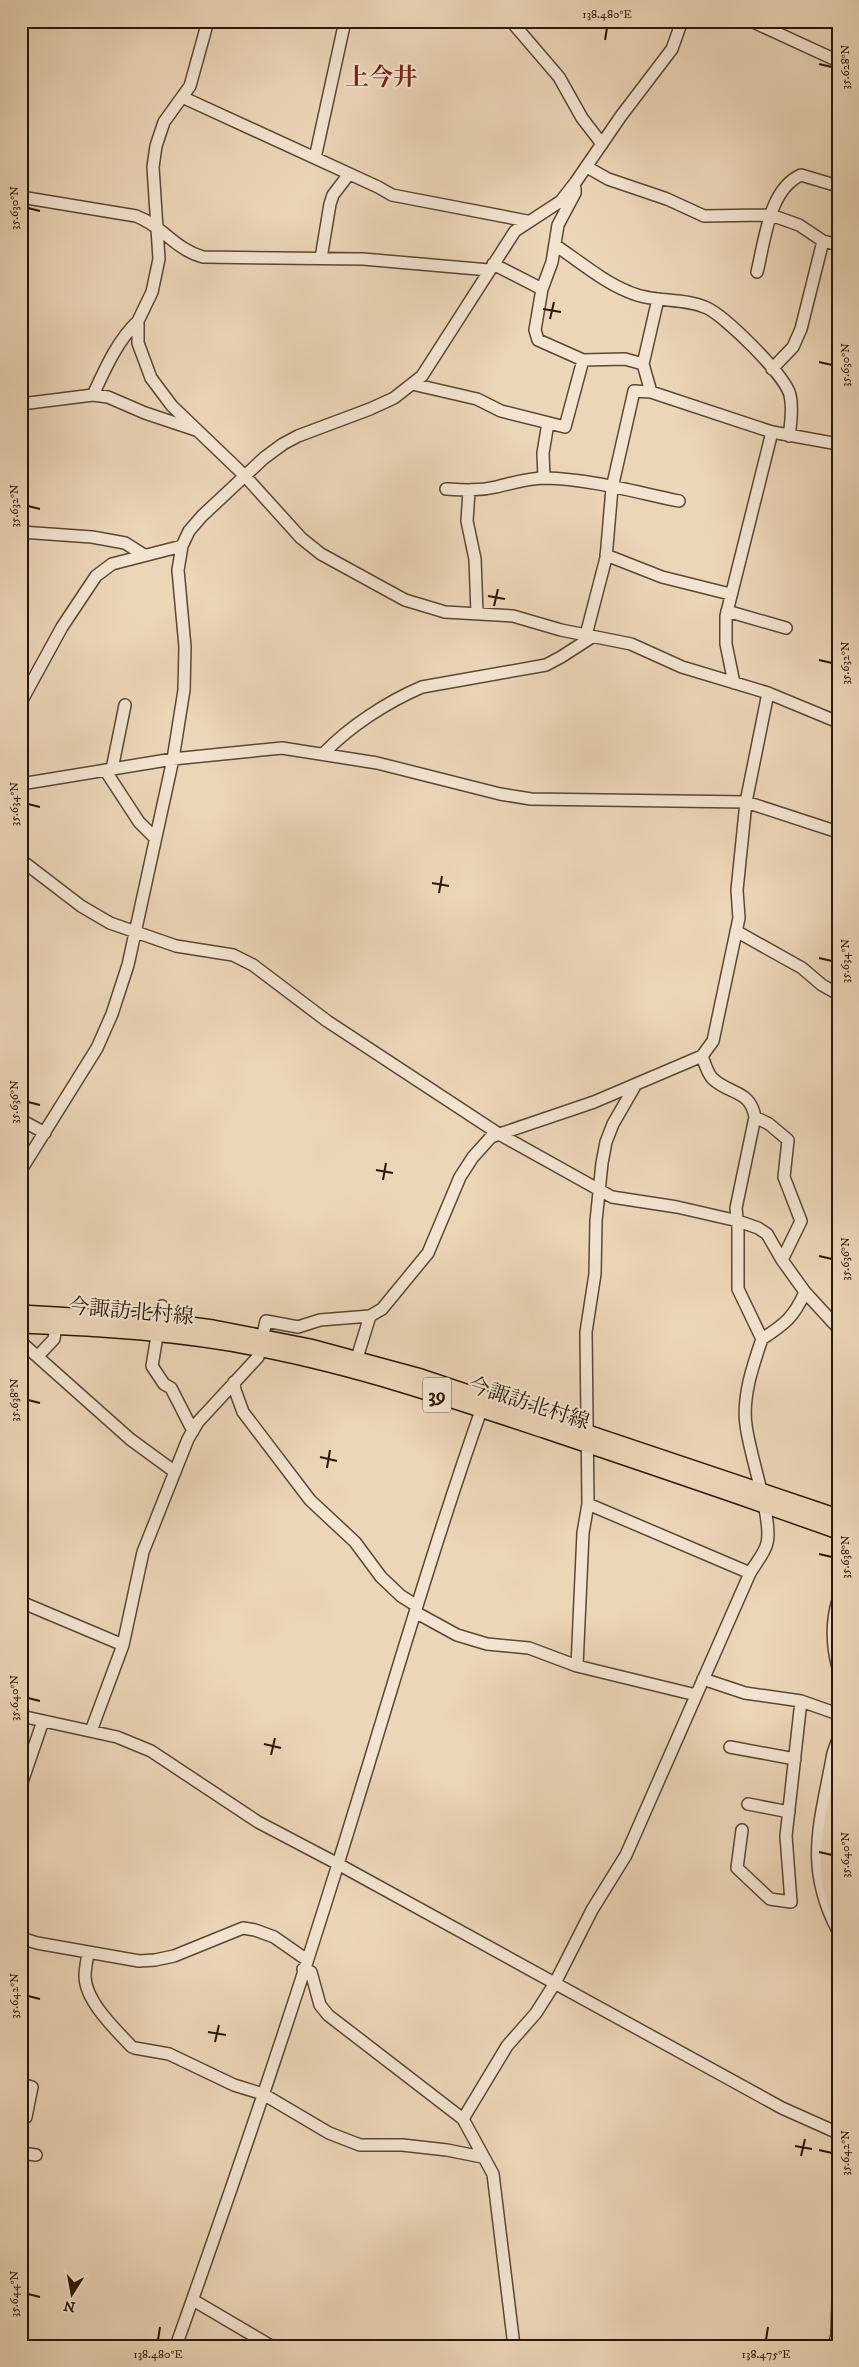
<svg xmlns="http://www.w3.org/2000/svg" width="859" height="2367" font-family="'IM FELL DW Pica','Noto Serif JP',serif">
  <rect width="100%" height="100%" fill="#ecd6b8"/>
  <filter id="stains"><feTurbulence type="fractalNoise" baseFrequency=".004" numOctaves="4"/><feColorMatrix values="0 0 0 0 .2 0 0 0 0 .09 0 0 0 0 .02 0 0 0 .5 -.17"/></filter>
  <radialGradient id="worn" r=".72"><stop offset=".6" stop-color="#630" stop-opacity="0"/><stop offset="1" stop-color="#630" stop-opacity=".3"/></radialGradient>
  <g fill="none" stroke-linecap="round" stroke-linejoin="round">
    <g stroke="#5a4734" stroke-width="14">
      <path id="minor" d="M208,21L190,86L164,122L156,146L153,167L159,259L152,292L138,321V343L151,378L172,406L245,476L301,538L321,554L405,600L445,612L513,616L561,630L631,644L682,667L768,693L838,722
        M511,21L559,77L582,118L602,144
        M751,21L838,61
        M182,97L378,187L392,195L527,221
        M315,158L345,21
        M587,167L608,179L667,199L704,216L771,215L799,225L823,241L838,245
        M575,188V193L558,225L552,262L542,289L535,330L538,340L583,360L625,359L643,364L651,392L772,432L838,444
        M21,197L136,216C163,226 174,249 203,257L363,259L489,270
        M555,245C579,261 602,281 629,292C653,303 683,297 707,308C726,317 785,375 790,395C793,408 791,423 789,436
        M321,258L330,204L333,195L349,174
        M493,264L542,289
        M757,272C765,240 769,189 801,175L838,186
        M643,364L658,299
        M772,369L793,347L801,329L823,241
        M412,384L477,399L501,411L565,427L583,360
        M93,395C105,369 117,341 138,321
        M21,404L93,395L108,397L145,413L196,430
        M544,478L543,453L548,423
        M446,489C463,490 479,491 496,487C513,483 528,478 545,478C590,479 635,492 679,501
        M469,491L467,521L475,559L477,613
        M21,532L92,537L125,543L144,555
        M606,555L662,577L730,594
        M727,611L786,628
        M586,635L606,558L612,488L634,391L651,392
        M734,683L726,644V616L772,432
        M21,702L62,627L96,576L112,564L182,546
        M324,753C350,726 387,702 422,687L546,665L561,657L592,637
        M112,769L125,705
        M105,770L139,822L155,838
        M21,784L173,759L282,748L377,763L500,794L531,799L746,802L838,832
        M21,860L81,906L110,923L176,946L233,955L253,965L327,1021L499,1134L612,1197L677,1207L738,1221L758,1228L767,1234L782,1260
        M736,931L802,968L822,985L838,994
        M755,1117L769,1124L788,1140L784,1177L801,1221L782,1260L805,1292L838,1328
        M21,1120L45,1133
        M21,1170L97,1048L112,1014L128,965L173,759L184,690L185,647L178,570L182,546L189,531L202,516L264,458L283,444L298,436L370,409L394,398L422,376L515,231L561,201L575,183L621,116L672,49L682,21
        M162,1306L152,1366L164,1384L171,1388L193,1431
        M762,1339C785,1324 794,1317 805,1292
        M21,1342L130,1439L175,1472
        M38,1356L54,1339L56,1326
        M357,1358L370,1316
        M234,1382L235,1390L243,1412L310,1500L355,1542L381,1577L401,1596L417,1606
        M588,1504L750,1573
        M838,1600C831,1623 832,1645 838,1668
        M21,1602L123,1645
        M415,1612L457,1635L487,1644L529,1648L577,1666L696,1695
        M577,1666L583,1533L588,1504L586,1332L595,1274L596,1221L602,1163L606,1142L613,1124L636,1084
        M703,1679L745,1693L801,1701L838,1714
        M21,1716L117,1737L151,1751L258,1822L338,1864L782,2108L838,2133
        M91,1731L123,1645L143,1552L188,1439L198,1422L258,1357L266,1321L298,1327L320,1320L370,1316L382,1309L428,1253L460,1177L473,1157L491,1137L594,1102L702,1056L713,1041L739,918L737,890L746,802L768,693
        M838,1739L833,1753C821,1821 803,1865 838,1931
        M730,1747L795,1759
        M21,1785L43,1721
        M748,1804L789,1812
        M742,1830L737,1868L770,1899L791,1902L786,1836L801,1701
        M21,1938L37,1943L139,1961L155,1960L174,1956L243,1928L255,1930L274,1937L307,1960
        M88,1953C87,1960 85,1969 85,1976C85,2001 116,2030 132,2047
        M303,1969L311,1972L320,2005L328,2015L463,2119L493,2174L514,2346
        M135,2048L169,2054L234,2085L263,2094L329,2133L360,2145H402L447,2150L482,2157
        M21,2084L32,2087L26,2117H21
        M463,2119L507,2046L536,2013L555,1983L592,1910L626,1855L750,1573C755,1564 765,1553 767,1543C773,1520 749,1453 746,1425C742,1397 753,1365 762,1339L738,1289V1228L736,1208L755,1117C750,1089 729,1095 712,1078C707,1072 705,1064 702,1056
        M21,2153L36,2155
        M193,2300L271,2346
        M176,2346C233,2186 288,2025 338,1864C386,1710 430,1555 484,1402
        M834,2346L837,2335L838,2301"/>
    </g>
    <g stroke="#2a1708" stroke-width="18">
      <path id="major" d="M21,1313L159,1321L213,1328L310,1347L421,1377L838,1517
        M21,1325C102,1328 183,1333 262,1349C359,1368 451,1399 544,1430C642,1463 740,1496 838,1531"/>
    </g>
    <g stroke="#2a1708" stroke-width="20">
      <path id="highway" d="M838,1798C831,1834 823,1871 838,1906"/>
    </g>
    <use href="#minor" stroke="#f3e4d1" stroke-width="11"/>
    <use href="#major" stroke="#ecd6b8" stroke-width="15"/>
    <use href="#highway" stroke="#ecd6b8" stroke-width="18"/>
  </g>
  <path fill="none" stroke="#2a1708" stroke-width="2" d="M605,40L607,28M819,64L832,67M28,208L40,211M543,309L561,312M550,319L554,302M819,362L832,365M28,506L40,509M488,596L505,599M494,606L498,589M819,660L832,663M28,804L40,807M432,883L449,886M439,893L442,876M819,958L832,961M28,1102L40,1105M376,1170L393,1173M383,1180L386,1163M819,1256L832,1259M28,1400L40,1403M320,1457L337,1461M327,1468L330,1450M819,1554L832,1557M28,1698L40,1701M264,1744L281,1748M271,1755L275,1738M819,1852L832,1855M28,1996L40,1999M208,2032L226,2035M215,2042L219,2025M795,2146L812,2149M819,2150L832,2153M801,2156L805,2139M28,2294L40,2297M158,2340L160,2327M766,2340L768,2327"/>
  <g text-anchor="middle" stroke-width="4" stroke-linejoin="round" paint-order="stroke">
    <rect fill="#f3e4d1" stroke="#665444" stroke-width="1" x="423" y="1377.5" width="28" height="35" rx="4"/>
    <g font-size="20" font-weight="bold" fill="#2a1708">
      <text x="437" y="1402">39</text>
    </g>
    <g font-size="21" fill="#2a1708" stroke="#f3e4d1">
      <text transform="translate(131 1311) rotate(5)" y="7">今諏訪北村線</text>
      <text transform="translate(529 1403) rotate(18)" y="7">今諏訪北村線</text>
    </g>
    <g font-size="24" font-weight="bold" fill="#7a1f14" stroke="#f3e4d1">
      <text x="381" y="85">上今井</text>
    </g>
  </g>
  <rect width="859" height="2367" fill="none" stroke="#ecd6b8" stroke-width="55"/>
  <g transform="translate(72 2294) rotate(191)" stroke="#f3e4d1" stroke-width="4" paint-order="stroke">
  <path d="M0-4L9 19L0 12L-9 19Z" fill="#2a1708"/>
  <text y="-8" font-size="14" font-weight="bold" text-anchor="middle" fill="#2a1708">N</text>
  </g>
  <rect x="28" y="28" width="804" height="2312" fill="none" stroke="#2a1708" stroke-width="2"/>
  <g font-size="12" text-anchor="middle" fill="#2a1708">
    <text x="607" y="18">138.480°E</text>
    <text transform="translate(845 67) rotate(-90)" y="4">35.628°N</text>
    <text transform="translate(14 208) rotate(-90)" y="4">35.630°N</text>
    <text transform="translate(845 365) rotate(-90)" y="4">35.630°N</text>
    <text transform="translate(14 506) rotate(-90)" y="4">35.632°N</text>
    <text transform="translate(845 663) rotate(-90)" y="4">35.632°N</text>
    <text transform="translate(14 804) rotate(-90)" y="4">35.634°N</text>
    <text transform="translate(845 961) rotate(-90)" y="4">35.634°N</text>
    <text transform="translate(14 1102) rotate(-90)" y="4">35.636°N</text>
    <text transform="translate(845 1259) rotate(-90)" y="4">35.636°N</text>
    <text transform="translate(14 1400) rotate(-90)" y="4">35.638°N</text>
    <text transform="translate(845 1557) rotate(-90)" y="4">35.638°N</text>
    <text transform="translate(14 1698) rotate(-90)" y="4">35.640°N</text>
    <text transform="translate(845 1855) rotate(-90)" y="4">35.640°N</text>
    <text transform="translate(14 1996) rotate(-90)" y="4">35.642°N</text>
    <text transform="translate(845 2153) rotate(-90)" y="4">35.642°N</text>
    <text transform="translate(14 2294) rotate(-90)" y="4">35.644°N</text>
    <text x="158" y="2358">138.480°E</text>
    <text x="766" y="2358">138.475°E</text>
  </g>
  <rect width="100%" height="100%" filter="url(#stains)"/>
  <rect width="100%" height="100%" fill="url(#worn)"/>
</svg>
